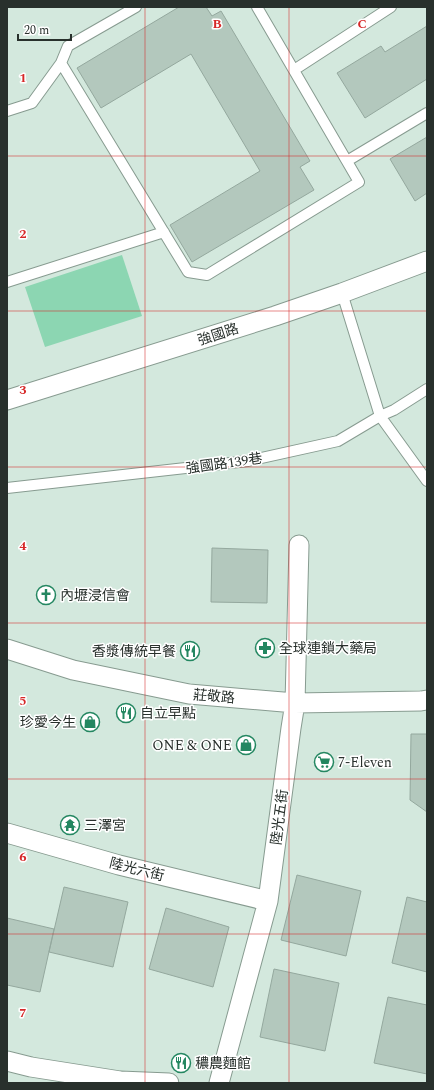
<svg xmlns="http://www.w3.org/2000/svg" width="434" height="1090" font-family="Spectral,'Noto Sans TC',serif">
  <rect width="100%" height="100%" fill="#d3e8dd"/>
  <path fill="#8cd6b2" d="M122,255L142,316L45,347L25,287Z"/>
  <path fill="#b3c8bd" stroke="#94a89e" d="M179,7H206L212,16L221,11L310,161L300,167L314,190L192,262L170,225L260,171L191,54L101,108L77,68Z
    M427,26V79L365,118L337,73L381,46L385,52Z
    M427,137V193L415,201L390,159Z
    M212,548L268,550L267,603L211,602Z
    M411,734H427V812L410,800Z
    M297,875L361,891L346,956L281,940Z
    M64,887L128,902L113,967L49,952Z
    M407,897L427,902V972L392,963Z
    M166,908L229,927L213,987L149,969Z
    M7,918L54,929L40,992L7,985Z
    M274,969L339,983L325,1051L260,1037Z
    M388,997L427,1005V1074L374,1063Z"/>
  <g fill="none" stroke-linecap="round" stroke-linejoin="round">
    <g stroke="#879b90" stroke-width="12">
      <path id="lane" d="M136,7L68,46L61,63L188,272L207,275L359,182L257,7
        M294,70L391,7
        M7,111L32,103L61,63
        M347,161L427,113
        M7,282L164,232
        M342,293L380,416L427,481
        M7,488L248,461L338,441L380,416L394,410L427,389"/>
    </g>
    <g stroke="#879b90" stroke-width="21">
      <path id="street" d="M7,400L275,316L342,293L427,261
        M7,649L73,670L189,694L295,703L421,701L427,700
        M7,833L119,865L268,901
        M7,1061L31,1067L120,1081L169,1083
        M219,1083L268,901L291,728L295,703L299,545"/>
    </g>
    <use href="#lane" stroke="#fff" stroke-width="10"/>
    <use href="#street" stroke="#fff" stroke-width="19"/>
  </g>
  <path fill="none" stroke="#d62828" stroke-width="1" stroke-opacity="0.55" d="M145,7V1083M289,7V1083M7,156H427M7,311H427M7,467H427M7,623H427M7,779H427M7,934H427"/>
  <defs>
    <g id="church-ring" transform="scale(1)"><circle r="9.5" fill="#fff" stroke="#248761" stroke-width="1.5"/><path d="M-1.2-6h2.4v3.5h3.3v2.4h-3.3V6h-2.4V-.1h-3.3v-2.4h3.3Z" fill="#248761"/></g>
    <g id="pharmacy-ring" transform="scale(1)"><circle r="9.5" fill="#fff" stroke="#248761" stroke-width="1.5"/><path d="M-2-6h4v4h4v4h-4v4h-4v-4h-4v-4h4Z" fill="#248761"/></g>
    <g id="restaurant-ring" transform="scale(1)"><circle r="9.5" fill="#fff" stroke="#248761" stroke-width="1.5"/><path d="M-5-6h1v4h1v-4h1v4h1v-4h1v5L-1.5 .5V6h-2V.5L-5-1ZM5-6V6H3V1.5H1.5Q1.5-4 5-6Z" fill="#248761"/></g>
    <g id="shop-ring" transform="scale(1)"><circle r="9.5" fill="#fff" stroke="#248761" stroke-width="1.5"/><path d="M-5-2.5h2.3a2.7 3.5 0 0 1 5.4 0H5L5.5 6h-11ZM-1.5-2.5h3a1.5 2.3 0 0 0-3 0Z" fill="#248761"/></g>
    <g id="supermarket-ring" transform="scale(1)"><circle r="9.5" fill="#fff" stroke="#248761" stroke-width="1.5"/><path d="M-6-5.5h2.5l.6 2H6L4.5 2H-2.5L-4.4-4H-6ZM-1.5 3.2a1.3 1.3 0 1 0 .1 0ZM3 3.2a1.3 1.3 0 1 0 .1 0Z" fill="#248761"/></g>
    <g id="temple-ring" transform="scale(1)"><circle r="9.5" fill="#fff" stroke="#248761" stroke-width="1.5"/><path d="M0-6L5-2H3V0L6.5 2.5H4V6H1.5V3h-3V6H-4V2.5H-6.5L-3 0V-2H-5Z" fill="#248761"/></g>
  </defs>
  <g fill-rule="evenodd">
    <use href="#church-ring" x="46" y="595"/>
    <use href="#pharmacy-ring" x="265" y="648"/>
    <use href="#restaurant-ring" x="190" y="651"/>
    <use href="#restaurant-ring" x="126" y="713"/>
    <use href="#shop-ring" x="90" y="722"/>
    <use href="#shop-ring" x="246" y="745"/>
    <use href="#supermarket-ring" x="324" y="762"/>
    <use href="#temple-ring" x="70" y="825"/>
    <use href="#restaurant-ring" x="181" y="1063"/>
  </g>
  <g text-anchor="middle" stroke-width="3" stroke-linejoin="round" paint-order="stroke">
    <g font-size="14" fill="#28302c" stroke="#fff">
      <text transform="translate(218 334) rotate(-18)" y="5">強國路</text>
      <text transform="translate(224 463) rotate(-8)" y="5">強國路139巷</text>
      <text transform="translate(214 696) rotate(5)" y="5">莊敬路</text>
      <text transform="translate(279 817) rotate(-83)" y="5">陸光五街</text>
      <text transform="translate(137 869) rotate(14)" y="5">陸光六街</text>
    </g>
    <g font-size="14" fill="#28302c" stroke="#fff" text-anchor="start">
      <text x="60" y="600">內壢浸信會</text>
      <text x="279" y="653">全球連鎖大藥局</text>
      <text x="176" y="656" text-anchor="end">香漿傳統早餐</text>
      <text x="140" y="718">自立早點</text>
      <text x="76" y="727" text-anchor="end">珍愛今生</text>
      <text x="232" y="750" text-anchor="end">ONE &amp; ONE</text>
      <text x="338" y="767">7-Eleven</text>
      <text x="84" y="830">三澤宮</text>
      <text x="195" y="1068">穠農麵館</text>
    </g>
  </g>
  <g font-size="13" text-anchor="middle" font-weight="bold" fill="#d62828" stroke="#fff" stroke-width="3" stroke-linejoin="round" paint-order="stroke">
    <text x="217" y="28">B</text>
    <text x="362" y="28">C</text>
    <text x="23" y="82">1</text>
    <text x="23" y="238">2</text>
    <text x="23" y="394">3</text>
    <text x="23" y="550">4</text>
    <text x="23" y="705">5</text>
    <text x="23" y="861">6</text>
    <text x="23" y="1017">7</text>
  </g>
  <rect width="434" height="1090" fill="none" stroke="#28302c" stroke-width="16"/>
  <path d="M18 34v6h53v-6" fill="none" stroke="#28302c" stroke-width="2"/>
  <text x="24" y="34" font-size="12" fill="#28302c" stroke="#ffffff" stroke-width="3" paint-order="stroke">20 m</text>
</svg>
